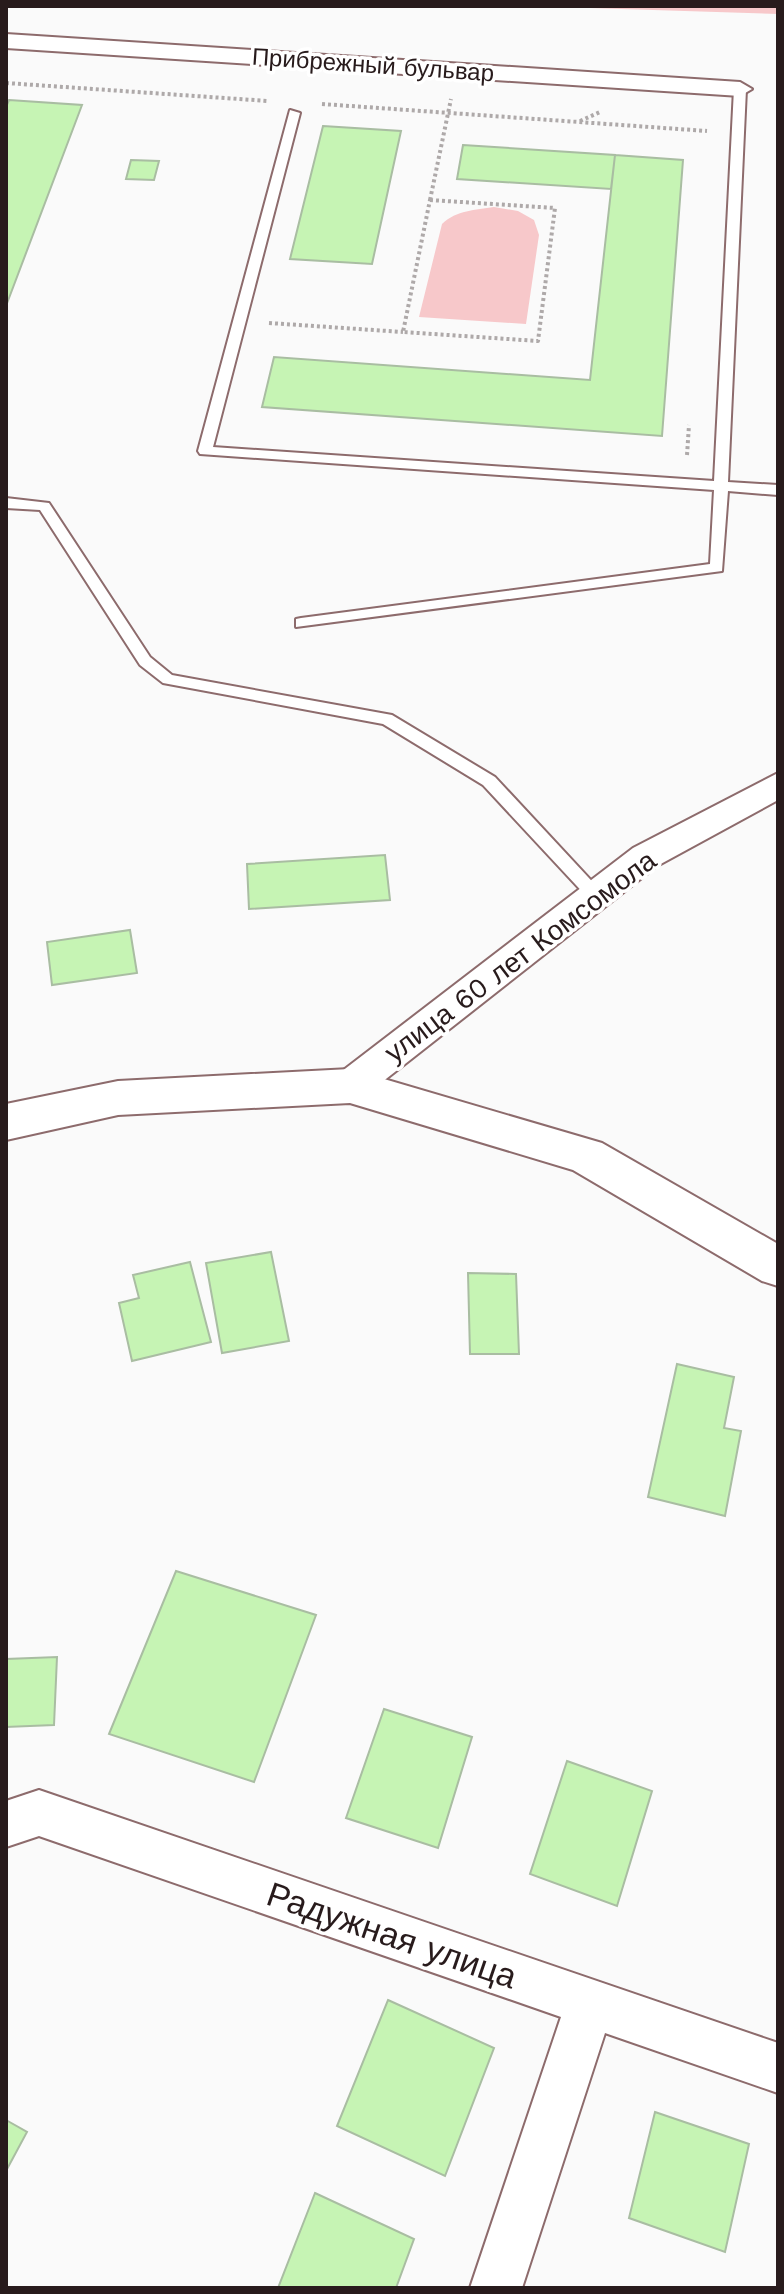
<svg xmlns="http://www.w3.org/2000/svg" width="784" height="2294" font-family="'Work Sans',sans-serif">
  <rect width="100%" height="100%" fill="#fafafa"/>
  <path fill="#f7c8ca" d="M526,6H778V14Z
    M494,207L518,211L534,220L539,235L526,324L419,317L442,224C457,210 475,210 494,207Z"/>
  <path fill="#c6f4b4" stroke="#a9bda2" stroke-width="2" d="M9,100L82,105L6,306V107Z
    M323,126L401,131L372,264L290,259Z
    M463,145L615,155L611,189L457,179Z
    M615,155L683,160L662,436L262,407L274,357L590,380Z
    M131,160L159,161L154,180L126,179Z
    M385,855L390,900L249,909L247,864Z
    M130,930L137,973L52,985L47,942Z
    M271,1252L289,1341L222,1353L206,1263Z
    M190,1262L211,1342L132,1361L119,1303L139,1298L133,1275Z
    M468,1273L516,1274L519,1354H470Z
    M677,1364L734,1377L724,1428L741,1431L725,1516L648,1497Z
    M176,1571L316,1615L254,1782L109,1734Z
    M57,1657L54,1725L6,1727V1659Z
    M384,1709L472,1737L438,1848L346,1818Z
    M567,1761L652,1791L617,1906L530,1874Z
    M388,2000L494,2048L445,2176L337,2126Z
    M655,2112L749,2144L725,2252L629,2218Z
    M6,2120L27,2132L6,2171Z
    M315,2193L414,2239L396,2288H278Z"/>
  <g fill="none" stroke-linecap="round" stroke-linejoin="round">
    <g stroke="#8d6b6c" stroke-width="4">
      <path id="service" d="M740,85L746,89L728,482L778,485V495L728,491L722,571L296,627V619L301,618L710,564L714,490L200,454L198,451L290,110L300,113L213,447L714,481L734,89Z
        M6,498L49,503L150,657L172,675L392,715L495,777L601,891L603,895L601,899H589L483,785L383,724L163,683L140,665L40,510L6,508Z"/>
    </g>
    <g stroke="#8d6b6c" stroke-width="4">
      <path id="minor" d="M6,34L740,82L752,89L740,96L6,48Z
        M778,773V800L657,866L363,1097L350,1101L337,1097L331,1086L337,1075L633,848Z
        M39,1790L778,2043V2093L605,2033L522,2288H470L561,2017L39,1836L6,1847V1801Z"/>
    </g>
    <g stroke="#8d6b6c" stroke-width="4">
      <path id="secondary" d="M350,1069L602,1143L778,1244V1286L762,1281L573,1170L350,1103L118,1115L6,1140V1104L118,1081Z"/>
    </g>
    <path stroke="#aea9a9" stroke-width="4" stroke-dasharray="3 3" stroke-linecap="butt" d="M6,83L268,101
      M322,104L707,131
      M580,121L600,112
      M430,200L555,208L538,341L403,332Z
      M430,200L451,99
      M269,323L403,332
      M687,455L689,425"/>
    <use href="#service" fill="#fff" fill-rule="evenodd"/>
    <use href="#minor" fill="#fff" fill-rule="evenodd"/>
    <use href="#secondary" fill="#fff" fill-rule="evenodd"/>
  </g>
  <g text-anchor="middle" stroke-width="7" stroke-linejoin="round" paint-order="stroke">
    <g font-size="24" fill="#281b1c" stroke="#fff">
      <text transform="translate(373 65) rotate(4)" y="8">Прибрежный бульвар</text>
    </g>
    <g font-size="28" fill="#281b1c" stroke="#fff">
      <text transform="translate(520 956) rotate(-37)" y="10">улица 60 лет Комсомола</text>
    </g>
    <g font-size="34" fill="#281b1c" stroke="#fff">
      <text transform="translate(392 1935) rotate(19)" y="12">Радужная улица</text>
    </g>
  </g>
  <rect width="784" height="2294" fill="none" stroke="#281b1c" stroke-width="16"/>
</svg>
